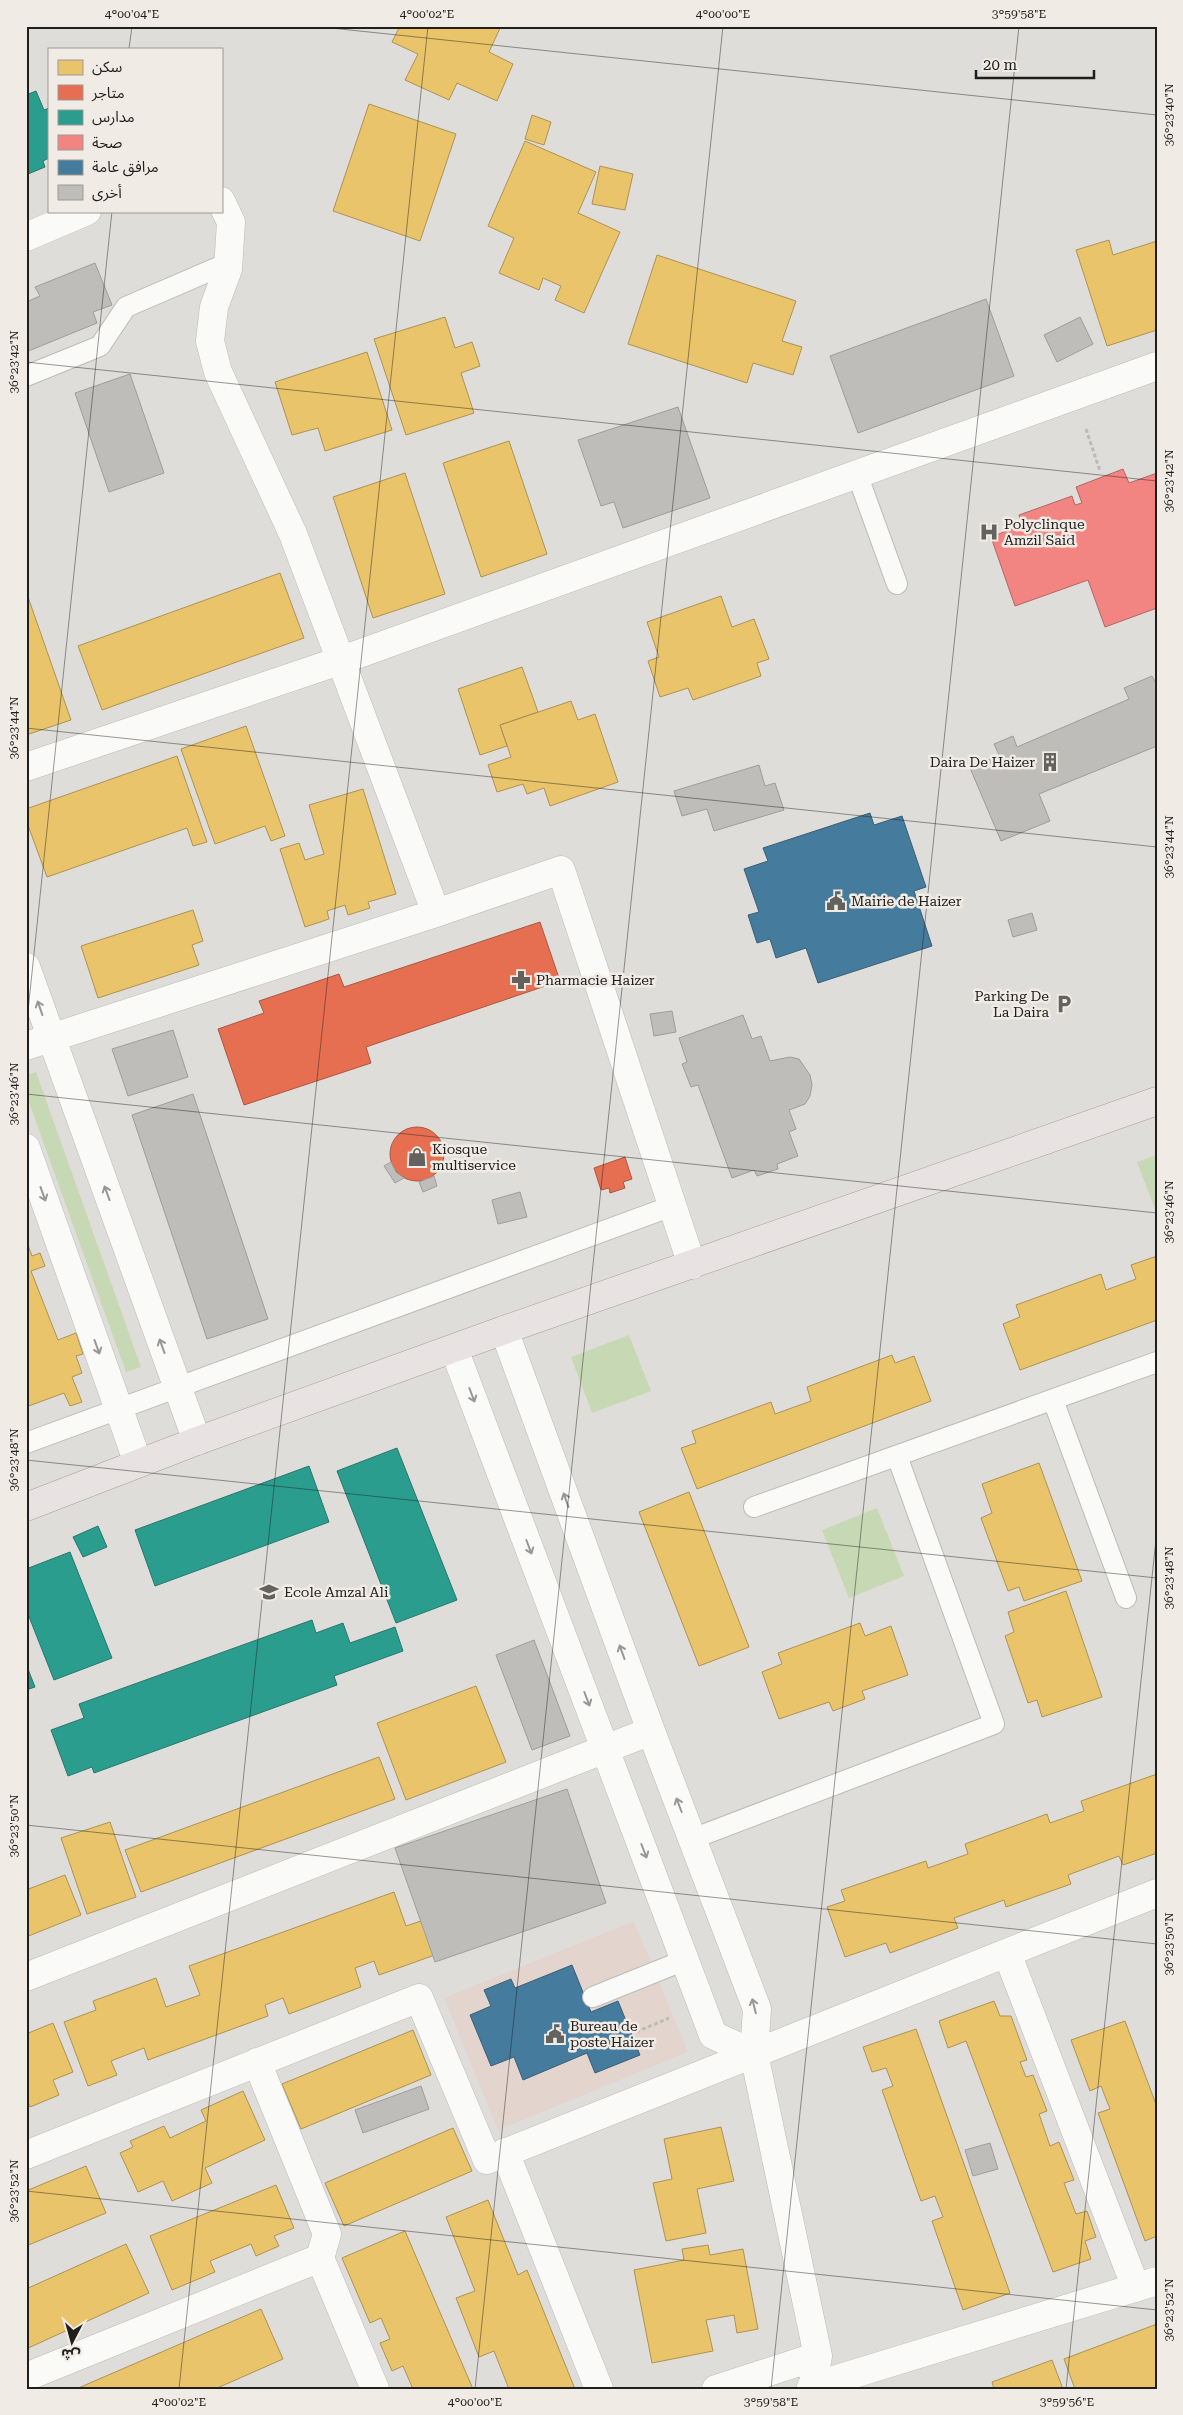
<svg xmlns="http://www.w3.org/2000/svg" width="1183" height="2415" font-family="'Roboto Serif','Noto Sans Arabic',serif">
  <rect width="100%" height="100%" fill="#dfddda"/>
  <path fill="#e3d5ce" d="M634,1921L688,2052L498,2130L444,1998Z"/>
  <path fill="#c7d8b4" d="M36,1072L141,1367L126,1372L26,1094V1075Z
    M1157,1155V1214L1137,1162Z
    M629,1335L651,1391L592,1413L571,1357Z
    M877,1508L904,1576L849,1598L822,1530Z"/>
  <path fill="#e9c46a" stroke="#ad9253" d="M400,26H501L489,52L513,64L497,101L457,83L449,100L405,80L418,54L392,42Z
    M369,104L456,134L420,241L333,211Z
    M532,115L551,122L544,145L525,139Z
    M525,141L596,172L578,213L620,232L584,313L555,300L561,286L543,278L539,290L499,273L514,238L488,226Z
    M600,166L633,174L625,210L592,204Z
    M1109,240L1113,255L1157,241V330L1107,346L1076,250Z
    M657,255L796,301L782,341L802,347L793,375L753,363L747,383L628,344Z
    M445,317L455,348L472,342L480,366L461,373L474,413L406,435L374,339Z
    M367,352L392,430L325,451L318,428L292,435L275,382Z
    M509,441L547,554L481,577L443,463Z
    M405,473L445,594L373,618L333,497Z
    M280,573L304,638L102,710L78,646Z
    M721,596L732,627L754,619L769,659L757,663L761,676L693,700L688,688L660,697L648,661L659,657L647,622Z
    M28,597L71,720L26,735V598Z
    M522,667L538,712L500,725L507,746L480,755L458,689Z
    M571,701L578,720L595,714L618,782L550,806L544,788L527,794L523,784L497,792L488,765L511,757L500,725Z
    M246,726L285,836L271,841L265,826L215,844L181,749Z
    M177,756L207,842L193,846L187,828L47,877L26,820V809Z
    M363,789L396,894L368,902L370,908L348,915L345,905L327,911L329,919L305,927L280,849L299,843L305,860L324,854L309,805Z
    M193,910L203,941L192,945L199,965L98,998L81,946Z
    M26,1240L32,1256L40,1253L45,1266L31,1271L58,1340L76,1333L83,1354L76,1356L82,1373L72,1377L82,1402L70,1406L64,1393L26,1407Z
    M1157,1256V1320L1020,1370L1003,1324L1020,1317L1016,1305L1101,1274L1106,1290L1136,1279L1131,1265Z
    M892,1355L895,1363L914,1356L931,1401L697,1489L681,1448L696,1443L692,1431L771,1402L775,1414L811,1401L807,1387Z
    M1039,1463L1082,1581L1024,1601L1019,1587L1008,1591L981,1518L992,1513L982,1484Z
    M689,1492L749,1647L699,1666L639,1512Z
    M1066,1591L1102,1697L1042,1717L1037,1700L1028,1703L1005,1636L1014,1632L1008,1612Z
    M860,1623L865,1636L891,1626L908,1675L862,1691L865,1699L833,1711L829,1702L779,1719L762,1672L782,1664L778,1653Z
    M476,1686L506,1762L406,1800L377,1723Z
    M379,1757L395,1799L141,1892L125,1850Z
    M1157,1774V1853L1123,1865L1119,1856L1068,1875L1071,1884L1006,1907L1004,1900L954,1918L958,1928L890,1953L886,1943L845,1957L827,1907L845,1901L841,1890L926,1861L928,1868L968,1854L965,1844L1047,1814L1050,1823L1084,1811L1081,1801Z
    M110,1822L136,1897L87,1914L61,1838Z
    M65,1875L81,1915L26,1937V1890Z
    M394,1892L406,1926L430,1918L443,1952L379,1975L374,1961L355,1968L361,1987L289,2014L283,1998L265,2005L268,2016L148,2060L144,2048L111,2061L117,2075L88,2086L64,2022L96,2010L93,2001L156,1978L166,2007L200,1995L189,1966Z
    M994,2001L1000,2016H1011L1027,2060L1020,2062L1026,2077L1033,2075L1047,2111L1039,2114L1050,2146L1059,2142L1074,2180L1064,2183L1076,2214L1087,2211L1096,2237L1085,2241L1091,2259L1053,2272L966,2041L948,2048L939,2021Z
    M1125,2021L1157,2107V2236L1145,2241L1098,2113L1110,2109L1101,2086L1090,2091L1071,2040Z
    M53,2023L73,2072L53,2080L59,2095L30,2107L26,2099V2034Z
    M916,2029L1010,2293L963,2310L932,2221L943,2217L935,2196L921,2201L882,2090L893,2086L886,2068L872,2072L863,2047Z
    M413,2030L431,2075L301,2129L282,2084Z
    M243,2091L265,2140L205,2168L212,2183L172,2201L163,2181L138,2192L120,2153L133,2147L130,2141L164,2126L170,2138L206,2121L201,2110Z
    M721,2127L734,2181L697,2189L706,2233L666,2241L653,2183L672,2179L664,2139Z
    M453,2128L472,2171L344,2226L325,2183Z
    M86,2166L106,2213L26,2246V2191Z
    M276,2185L294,2228L274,2236L279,2246L256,2256L251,2244L210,2261L215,2272L172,2290L150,2236Z
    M488,2200L518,2275L527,2270L575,2389H509L494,2351L479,2357L456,2298L475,2291L446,2217Z
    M405,2231L473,2389H413L403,2366L392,2371L380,2343L390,2339L381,2318L370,2323L342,2258Z
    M126,2244L149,2293L26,2349V2289Z
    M708,2245L710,2255L743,2249L758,2329L737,2333L734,2315L706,2320L713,2351L652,2363L634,2270L684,2260L682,2249Z
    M261,2309L283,2359L215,2389H76Z
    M1157,2324V2389H1075L1064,2359Z
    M1052,2360L1063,2389H994L992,2382Z"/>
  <path fill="#e76f51" stroke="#ab5741" d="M540,922L560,981L366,1047L371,1063L244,1105L218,1029L264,1013L259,1001L339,974L344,987Z
    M390 1154a27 27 0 1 1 54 0a27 27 0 1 1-54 0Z
    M625,1157L632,1179L623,1182L625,1188L610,1193L609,1188L601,1190L594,1168Z"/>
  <path fill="#2a9d8f" stroke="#27776c" d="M36,91L44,110L49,108V158L43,161L45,167L28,174L26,95Z
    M397,1448L457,1600L396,1623L337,1471Z
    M309,1466L329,1522L155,1586L135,1530Z
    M98,1526L107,1547L83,1557L73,1537Z
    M70,1552L112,1658L54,1680L26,1609V1569Z
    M312,1620L316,1633L343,1623L350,1643L395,1627L403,1651L334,1676L337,1685L94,1773L92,1767L68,1776L51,1730L84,1718L79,1704Z
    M26,1664L35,1687L26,1690Z"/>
  <path fill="#f28482" stroke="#b36663" d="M1123,469L1129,483L1157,473V608L1105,627L1088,580L1015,606L991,537L1022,525L1019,515L1072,496L1075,505L1082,503L1076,487Z"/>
  <path fill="#457b9d" stroke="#3a5f76" d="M870,813L874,825L902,816L926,887L914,891L932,946L818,983L806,948L776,958L770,939L757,943L748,915L759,912L744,869L768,861L763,848Z
    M572,1965L591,2012L618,2001L640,2055L595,2073L587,2053L523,2080L514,2057L491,2066L470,2015L491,2006L484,1990L511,1979L515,1988Z"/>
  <path fill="#bebdba" stroke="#9f9d9b" d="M95,263L112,305L93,312L97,323L26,352V302L40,296L35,287Z
    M986,299L1014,376L858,433L830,356Z
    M1080,317L1093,344L1057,362L1044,335Z
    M130,374L164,473L109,492L75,393Z
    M678,407L710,498L623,528L614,502L601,506L578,440Z
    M1152,676L1157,685V746L1039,794L1050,821L1001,841L970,768L999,755L994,744L1013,736L1017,747L1129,699L1124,688Z
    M759,765L765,786L775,783L784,810L714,831L707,809L682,816L674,791Z
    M1032,913L1037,930L1013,937L1008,920Z
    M672,1011L676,1032L654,1036L650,1014Z
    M743,1015L752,1039L761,1036L770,1061L790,1057L799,1059L810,1075L812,1085L810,1096L805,1104L789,1110L796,1129L789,1132L798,1156L777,1164L778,1169L757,1176L754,1170L732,1178L698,1085L691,1087L682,1064L687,1062L679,1038Z
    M173,1030L188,1077L128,1096L112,1049Z
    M193,1094L268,1319L207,1339L132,1115Z
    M391,1162L396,1172L404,1178L395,1183L384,1166Z
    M434,1176L437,1186L423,1192L419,1182Z
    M520,1192L527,1217L498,1224L492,1200Z
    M534,1640L570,1736L532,1750L496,1655Z
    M567,1789L606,1903L435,1962L395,1848Z
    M421,2086L429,2109L363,2133L355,2110Z
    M990,2143L998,2169L973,2176L965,2150Z"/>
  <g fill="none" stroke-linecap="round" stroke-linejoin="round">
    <g stroke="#bbbab7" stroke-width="22">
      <path id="lane" d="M26,376L100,346L126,307L228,263
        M857,474L897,584
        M1053,1400L1126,1598
        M26,1443L672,1206
        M754,1507L1157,1362
        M692,1839L994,1724L897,1456
        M593,1997L685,1960"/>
    </g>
    <g stroke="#bbbab7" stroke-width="29">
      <path id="street" d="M221,201L231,222L228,269L214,307L210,341L218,372L293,534L436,913
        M26,237L87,211
        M26,767L342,660L1157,366
        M26,967L197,1441
        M26,1046L436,913L561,870L692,1265
        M26,1148L138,1463
        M504,1330L651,1731L757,2009L754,2054L818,2356L812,2389
        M454,1349L713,2035L754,2054
        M1007,1953L1136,2288
        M26,1977L651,1731
        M257,2062L327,2234L320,2258
        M505,2152L599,2389
        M26,2155L419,1998L487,2160L1157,1893
        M26,2377L320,2258L375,2389
        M811,2387L1157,2281
        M716,2389L818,2356"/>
    </g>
    <g stroke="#a79d9a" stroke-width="29">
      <path id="primary" d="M26,1507L197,1441L504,1330L1157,1101"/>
    </g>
    <path stroke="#bcbbba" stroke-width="3" stroke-dasharray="4 2.5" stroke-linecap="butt" d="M1086,429L1100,471
      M636,2032L669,2018"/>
    <use href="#lane" stroke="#fafaf9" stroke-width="20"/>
    <use href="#street" stroke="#fafaf9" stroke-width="28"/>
    <use href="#primary" stroke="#e8e3e2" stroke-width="28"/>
  </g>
  <defs><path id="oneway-shaft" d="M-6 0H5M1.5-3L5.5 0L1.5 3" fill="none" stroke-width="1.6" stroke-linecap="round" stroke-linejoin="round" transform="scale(1.25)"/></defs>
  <g stroke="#989796">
    <use href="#oneway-shaft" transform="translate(40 1008) rotate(-109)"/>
    <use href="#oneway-shaft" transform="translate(107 1193) rotate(-110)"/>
    <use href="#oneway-shaft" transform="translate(43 1194) rotate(70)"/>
    <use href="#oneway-shaft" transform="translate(162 1346) rotate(-110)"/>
    <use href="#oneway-shaft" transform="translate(97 1347) rotate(70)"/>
    <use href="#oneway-shaft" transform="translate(472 1395) rotate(69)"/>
    <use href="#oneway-shaft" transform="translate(566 1500) rotate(-110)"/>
    <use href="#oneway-shaft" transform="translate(529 1547) rotate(69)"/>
    <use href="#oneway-shaft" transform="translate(622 1652) rotate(-110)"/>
    <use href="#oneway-shaft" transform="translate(587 1699) rotate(69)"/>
    <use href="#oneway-shaft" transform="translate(679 1805) rotate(-111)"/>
    <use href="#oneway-shaft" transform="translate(644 1851) rotate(69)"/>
    <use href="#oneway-shaft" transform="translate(754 2006) rotate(-104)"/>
  </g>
  <path fill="none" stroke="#201f1c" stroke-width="1" stroke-opacity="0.45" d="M312,26L1157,115M129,49L132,26M26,362L1157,481M26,728L1157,847M26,1030L112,211M26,1094L1157,1213M26,1460L1157,1578M26,1825L1157,1944M26,2191L1157,2310M179,2389L428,26M475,2389L723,26M771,2389L1019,26M1066,2389L1157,1530"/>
  <defs>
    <g id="hospital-bare" transform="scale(1.5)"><path d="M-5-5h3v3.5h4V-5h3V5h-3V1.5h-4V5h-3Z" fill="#63625e" stroke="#f0ebe4" stroke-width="2.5" paint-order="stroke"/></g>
    <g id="building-bare" transform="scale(1.5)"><path d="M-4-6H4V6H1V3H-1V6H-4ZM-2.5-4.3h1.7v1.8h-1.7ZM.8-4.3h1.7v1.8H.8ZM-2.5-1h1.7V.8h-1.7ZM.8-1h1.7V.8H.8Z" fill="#63625e" stroke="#f0ebe4" stroke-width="2.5" paint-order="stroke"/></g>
    <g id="civic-bare" transform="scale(1.5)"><path d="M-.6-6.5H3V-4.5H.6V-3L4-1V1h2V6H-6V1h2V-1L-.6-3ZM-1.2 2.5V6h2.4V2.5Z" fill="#63625e" stroke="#f0ebe4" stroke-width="2.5" paint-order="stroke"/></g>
    <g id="pharmacy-bare" transform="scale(1.5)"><path d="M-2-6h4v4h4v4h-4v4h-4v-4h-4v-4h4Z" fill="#63625e" stroke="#f0ebe4" stroke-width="2.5" paint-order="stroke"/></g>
    <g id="parking-bare" transform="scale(1.5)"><path d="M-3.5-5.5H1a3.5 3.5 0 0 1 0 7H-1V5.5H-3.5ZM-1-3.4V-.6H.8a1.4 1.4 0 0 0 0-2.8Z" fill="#63625e" stroke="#f0ebe4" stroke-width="2.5" paint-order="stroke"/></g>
    <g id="shop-bare" transform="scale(1.5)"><path d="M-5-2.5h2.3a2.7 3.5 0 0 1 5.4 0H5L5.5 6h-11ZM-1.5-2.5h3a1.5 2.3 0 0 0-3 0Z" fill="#63625e" stroke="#f0ebe4" stroke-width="2.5" paint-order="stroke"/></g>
    <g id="school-bare" transform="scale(1.5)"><path d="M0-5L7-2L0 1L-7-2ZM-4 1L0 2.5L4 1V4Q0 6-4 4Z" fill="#63625e" stroke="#f0ebe4" stroke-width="2.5" paint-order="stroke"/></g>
  </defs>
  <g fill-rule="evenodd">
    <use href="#hospital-bare" x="989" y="532"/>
    <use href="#building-bare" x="1050" y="762"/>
    <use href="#civic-bare" x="836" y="901"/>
    <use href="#pharmacy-bare" x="521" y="980"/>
    <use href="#parking-bare" x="1064" y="1004"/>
    <use href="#shop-bare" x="417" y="1157"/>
    <use href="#school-bare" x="269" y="1592"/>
    <use href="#civic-bare" x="555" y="2034"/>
  </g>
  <g text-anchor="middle" stroke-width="5" stroke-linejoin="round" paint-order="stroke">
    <g font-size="14" fill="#201f1c" stroke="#f0ebe4" text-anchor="start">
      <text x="1004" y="529">Polyclinque<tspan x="1004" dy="16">Amzil Said</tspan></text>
      <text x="1035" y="767" text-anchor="end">Daira De Haizer</text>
      <text x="851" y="906">Mairie de Haizer</text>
      <text x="536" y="985">Pharmacie Haizer</text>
      <text x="1049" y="1001" text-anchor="end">Parking De<tspan x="1049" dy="16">La Daira</tspan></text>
      <text x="432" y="1154">Kiosque<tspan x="432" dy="16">multiservice</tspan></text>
      <text x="284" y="1597">Ecole Amzal Ali</text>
      <text x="570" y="2031">Bureau de<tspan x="570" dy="16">poste Haizer</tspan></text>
    </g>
  </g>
  <rect width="1183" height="2415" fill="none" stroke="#f0ebe4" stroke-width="55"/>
  <rect x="48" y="48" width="175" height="165" fill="#f0ebe4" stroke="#9d9994"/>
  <rect x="58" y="60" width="25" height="15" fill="#e9c46a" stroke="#9d9994"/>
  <text x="92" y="72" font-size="15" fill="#201f1c">سكن</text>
  <rect x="58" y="85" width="25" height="15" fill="#e76f51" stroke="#9d9994"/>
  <text x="92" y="98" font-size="15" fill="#201f1c">متاجر</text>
  <rect x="58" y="110" width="25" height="15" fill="#2a9d8f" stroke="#9d9994"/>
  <text x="92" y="122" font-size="15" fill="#201f1c">مدارس</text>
  <rect x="58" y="135" width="25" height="15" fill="#f28482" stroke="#9d9994"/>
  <text x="92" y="148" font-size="15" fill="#201f1c">صحة</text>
  <rect x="58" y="160" width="25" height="15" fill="#457b9d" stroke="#9d9994"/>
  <text x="92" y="172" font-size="15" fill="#201f1c">مرافق عامة</text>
  <rect x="58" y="185" width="25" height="15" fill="#bebdba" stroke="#9d9994"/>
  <text x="92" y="198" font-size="15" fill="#201f1c">أخرى</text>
  <g transform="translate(72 2342) rotate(186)" stroke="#f0ebe4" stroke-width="4" paint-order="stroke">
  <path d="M0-4L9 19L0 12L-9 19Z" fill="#201f1c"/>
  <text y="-8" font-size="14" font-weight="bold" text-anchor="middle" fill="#201f1c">ش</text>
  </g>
  <path d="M976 70v8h118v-8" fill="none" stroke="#201f1c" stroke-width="2.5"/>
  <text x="983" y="70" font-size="15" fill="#201f1c" stroke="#f0ebe4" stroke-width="4" paint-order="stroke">20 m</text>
  <rect x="28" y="28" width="1128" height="2360" fill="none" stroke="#201f1c" stroke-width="2"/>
  <g font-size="12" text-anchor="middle" fill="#201f1c">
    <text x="132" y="18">4°00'04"E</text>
    <text x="427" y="18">4°00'02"E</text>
    <text x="723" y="18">4°00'00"E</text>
    <text x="1019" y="18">3°59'58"E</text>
    <text transform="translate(1169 115) rotate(-90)" y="4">36°23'40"N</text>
    <text transform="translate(14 362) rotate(-90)" y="4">36°23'42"N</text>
    <text transform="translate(1169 481) rotate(-90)" y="4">36°23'42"N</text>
    <text transform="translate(14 728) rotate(-90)" y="4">36°23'44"N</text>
    <text transform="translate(1169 847) rotate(-90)" y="4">36°23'44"N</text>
    <text transform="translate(14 1094) rotate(-90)" y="4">36°23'46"N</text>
    <text transform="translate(1169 1212) rotate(-90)" y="4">36°23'46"N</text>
    <text transform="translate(14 1460) rotate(-90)" y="4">36°23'48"N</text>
    <text transform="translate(1169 1578) rotate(-90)" y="4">36°23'48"N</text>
    <text transform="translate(14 1826) rotate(-90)" y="4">36°23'50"N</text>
    <text transform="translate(1169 1944) rotate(-90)" y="4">36°23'50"N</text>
    <text transform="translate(14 2191) rotate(-90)" y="4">36°23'52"N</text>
    <text transform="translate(1169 2310) rotate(-90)" y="4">36°23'52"N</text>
    <text x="179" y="2406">4°00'02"E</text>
    <text x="475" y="2406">4°00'00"E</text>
    <text x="771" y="2406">3°59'58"E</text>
    <text x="1067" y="2406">3°59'56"E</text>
  </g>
</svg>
